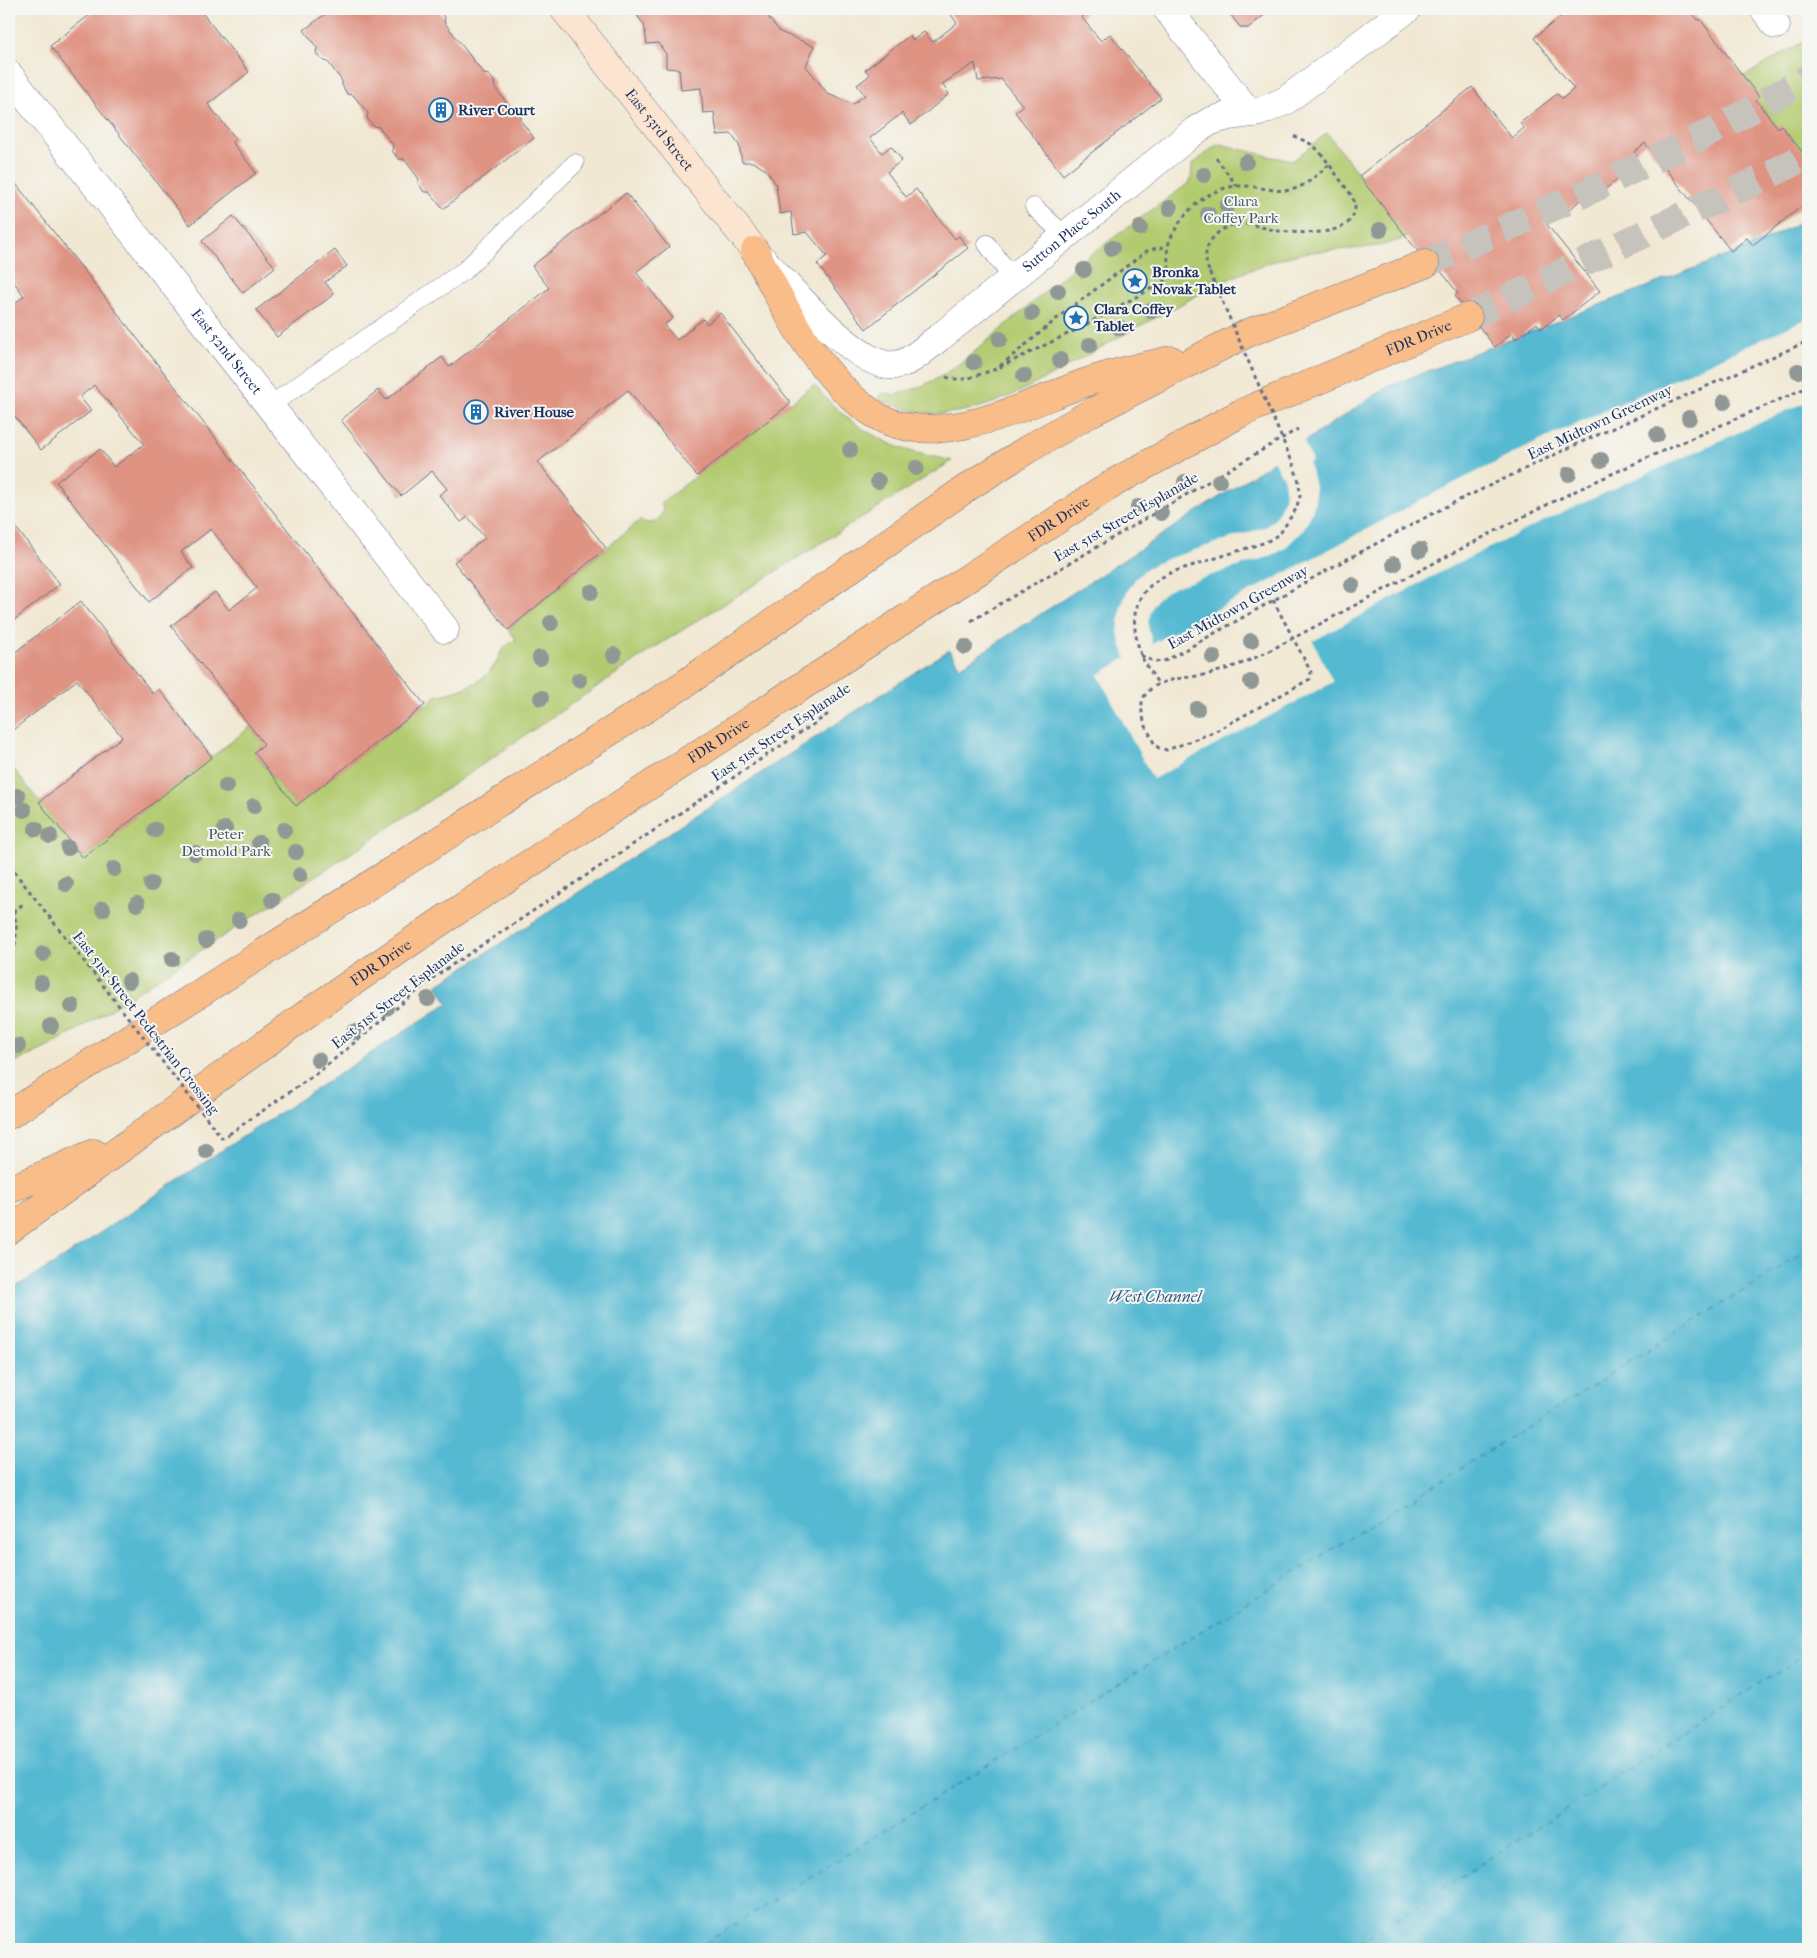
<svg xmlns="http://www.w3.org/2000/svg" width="1817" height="1958" font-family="'IM FELL French Canon',serif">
  <rect width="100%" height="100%" fill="#f6f6f2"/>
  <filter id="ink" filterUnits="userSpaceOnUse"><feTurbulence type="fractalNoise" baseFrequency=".02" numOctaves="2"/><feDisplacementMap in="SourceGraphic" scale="10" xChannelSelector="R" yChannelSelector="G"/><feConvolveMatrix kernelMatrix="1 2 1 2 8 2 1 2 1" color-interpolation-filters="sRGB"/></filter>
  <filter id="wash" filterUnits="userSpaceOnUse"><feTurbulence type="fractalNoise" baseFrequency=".0096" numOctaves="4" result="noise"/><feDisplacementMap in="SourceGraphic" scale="20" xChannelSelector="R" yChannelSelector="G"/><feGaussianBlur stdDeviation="1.12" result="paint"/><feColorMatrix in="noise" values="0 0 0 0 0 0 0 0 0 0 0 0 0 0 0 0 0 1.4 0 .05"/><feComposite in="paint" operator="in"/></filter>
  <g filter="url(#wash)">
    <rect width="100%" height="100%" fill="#f1e8d3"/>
    <path fill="#b2cb70" stroke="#667d67" d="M1808,39V159L1781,126L1778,128L1756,100L1759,97L1743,77Z
      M1327,133L1407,237C1374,251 1346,248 1311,252C1292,254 1274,261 1256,268C1229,277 1203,292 1178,306C1149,321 1120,336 1091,353C1041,380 986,418 926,413C909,411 895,404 879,400V396L884,393L895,395L920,387L942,376L966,359L1079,263L1189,183L1191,179L1192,165L1215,146L1220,144L1272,157L1294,160Z
      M814,385C839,414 862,432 898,447C915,454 934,456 952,461L657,646L365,844L103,1014L46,1048L9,1065V763L83,858L250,727L264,744L254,753L296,806L436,696C460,691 483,684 496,663C498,660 499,655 501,652C504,647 511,643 516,639L508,630L640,520C652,529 668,516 661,503Z"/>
    <path fill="#54b9d2" stroke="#387498" d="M1808,218V1949H9V1291L57,1262L221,1151L448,1003L437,985L949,650L960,667L1389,386L1755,245Z"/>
    <path fill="#f1e8d3" d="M1808,318V401L1554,516L1450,567L1313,641L1333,682L1153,779L1098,675L1126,658L1118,633L1121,606L1127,592L1136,578L1147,568L1161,561L1265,527L1275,519L1284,500L1285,488L1283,475H1281L1273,459L1303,440L1312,461L1309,463L1315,487V503L1310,517L1303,530L1283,550L1268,557L1175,587L1166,592L1157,599L1151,610L1148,624L1152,644L1442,489L1558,432Z"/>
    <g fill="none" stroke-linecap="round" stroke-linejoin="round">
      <path stroke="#2c5881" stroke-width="1" stroke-dasharray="6 5" stroke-linecap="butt" d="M696,1949L1808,1250
        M1350,1949L1808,1652"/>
    </g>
    <g id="blocks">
      <path fill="#df9382" d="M97,9H199L249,72L208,104L236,139L232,142L256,173L190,225L50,46Z
        M332,9L438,10L445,18L444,22L484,74L489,75L494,81L495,88L510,107L514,108L521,116V121L534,138L443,209L429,192H424L418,183L419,179L404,159H399L392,151L393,145L379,127L373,126L367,118L368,113L353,95L347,94L342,85V81L328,62L322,60L316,53L317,48L304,30Z
        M621,9H771L768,17L780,32L814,46L806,66L828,94L853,104L865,95L857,85L870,75L865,70L910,35L913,40L924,32L933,42L957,23L947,9H1086L1082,18L1101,41L1110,34L1161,98L1063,175L1015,112L1023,106L1001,79L978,81L975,63L942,84L949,94L911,125L902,113L870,138L882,153L891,146L902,160L887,172L906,197L916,189L955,239L959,236L968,248L866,329L817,264L827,256L807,232L794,234L791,212L780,214L776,184L766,170L753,162H742L739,145L731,134L717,135L714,112L703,113L701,88L681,90L679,69L666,68V54L658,43L647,44L644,25L633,10L621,12Z
        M1226,9H1272L1248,28H1241Z
        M1570,9H1689L1698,20L1700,19L1759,97L1756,100L1778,128L1781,125L1808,159V201L1753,245L1747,238L1731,251L1645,143L1634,152L1637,156L1618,172L1622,176L1589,202L1585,196L1561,217L1557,213L1545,222L1600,291L1563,320L1559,315L1541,329L1537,323L1516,339L1512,333L1495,347L1455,296L1458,293L1432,260L1427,263L1359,176L1472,87L1512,138L1524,128L1520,123L1557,94L1562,98H1563L1574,89L1534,38Z
        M9,175L425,705L296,806L254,752L264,744L171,626L215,592L229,610L257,588L211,529L181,552L193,568L149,602L56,482L100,449L114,467L144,444L94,385L80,397L91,411L41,450L9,409V308L24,296L9,275Z
        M626,193L669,247L636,272L673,318L664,325L677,340L703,319L707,324L720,313L791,403L697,476L628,390L538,462L606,548L508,630L454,562L485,538L468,517L461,522L439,495L447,489L432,471L401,496L341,420L378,390L386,400L442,357L449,367L549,288L532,266Z
        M233,216L275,267L243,293L202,241Z
        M335,250L347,266L325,282L334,294L277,337L256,310Z
        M9,519L60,584L13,621L9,615Z
        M81,601L153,694L159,689L212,757L83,858L39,802L122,737L77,680L9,733V657Z"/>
    </g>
  </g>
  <g filter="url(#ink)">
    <use href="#blocks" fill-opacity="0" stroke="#667087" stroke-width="1"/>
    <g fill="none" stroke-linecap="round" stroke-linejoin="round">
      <path stroke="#c6c3bc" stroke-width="28" stroke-dasharray="28 14" stroke-linecap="butt" d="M1425,264L1583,194L1717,129L1808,78
        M1468,317L1773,173L1808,155"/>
      <g stroke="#667087" stroke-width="19">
        <path id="lane" d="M1034,207L1065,236
          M987,244L1012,278
          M269,406L465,270L575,163"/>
      </g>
      <g stroke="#667087" stroke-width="29">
        <g id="street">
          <path d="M1167,9L1249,113"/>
          <path d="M1764,9L1776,25"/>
          <path id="s1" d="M9,75L445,629"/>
          <path id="s2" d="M763,260C788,285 859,371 895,365C912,363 927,346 940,337L1196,130L1211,121L1228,116L1259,112L1285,101L1407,9"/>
        </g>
      </g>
      <g stroke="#667087" stroke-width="29">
        <g id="secondary">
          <path id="s3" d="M564,9L755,251"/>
        </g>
      </g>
      <g stroke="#667087" stroke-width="29">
        <g id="highway">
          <path d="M755,251C772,283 788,317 809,347C827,373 851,402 881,418C943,450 1028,403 1087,382C1114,373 1143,366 1171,360"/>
          <path d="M9,1115L683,685L968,487L1028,449L1094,411L1248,333L1425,264"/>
          <path d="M9,1190L94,1153"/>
          <path id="s4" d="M9,1230L312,1010L443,920L1117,481L1241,413L1468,317"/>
        </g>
      </g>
      <path stroke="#667087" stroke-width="3" stroke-dasharray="4 4" stroke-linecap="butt" d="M1216,158L1237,186
        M1209,271C1205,261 1204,252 1210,242C1217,231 1228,224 1241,224C1254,224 1267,229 1279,231C1298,233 1344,237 1353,216C1358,206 1353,197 1347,189C1336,175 1326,158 1314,146C1308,142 1300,139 1294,136
        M1000,366L1065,312L1147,251L1156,248L1168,247
        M946,377L953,379H966L996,369L1076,330L1165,281L1169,277C1170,266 1166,256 1168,246C1170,238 1174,232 1178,225C1193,202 1216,185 1244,186C1261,186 1278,194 1294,189C1307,185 1318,174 1329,165
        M1273,600L1311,672L1310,679L1214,732L1167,750L1159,748L1155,745C1147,728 1131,703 1152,688C1168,677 1191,678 1209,674C1227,669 1245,663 1261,655C1361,603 1459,548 1559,499C1641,459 1725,424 1808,387
        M971,621L1298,429
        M1141,655C1150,661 1157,663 1167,660L1338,564L1449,505L1575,445L1808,341
        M1142,658L1159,685
        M9,903C21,921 16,947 9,966
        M13,912L23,904
        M229,1134L320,1071L434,977L830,713"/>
      <use href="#lane" stroke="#fff" stroke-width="18"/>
      <use href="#street" stroke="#fff" stroke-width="28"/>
      <use href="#secondary" stroke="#fce5d0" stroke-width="28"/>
      <use href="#highway" stroke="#f8bd89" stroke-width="28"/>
      <path stroke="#667087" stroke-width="3" stroke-dasharray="4 4" stroke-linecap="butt" d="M1141,655C1128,616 1133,590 1172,572L1263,543L1272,539L1281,532L1296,509L1300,496L1299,482L1294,466L1209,271
        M9,865L222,1138L229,1134"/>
    </g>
    <g fill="#909895">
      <circle cx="1246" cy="162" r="8"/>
      <circle cx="1204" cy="175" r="8"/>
      <circle cx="1227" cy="206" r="8"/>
      <circle cx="1170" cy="208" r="8"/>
      <circle cx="1208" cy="214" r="8"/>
      <circle cx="1140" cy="228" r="8"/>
      <circle cx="1380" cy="230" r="8"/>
      <circle cx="1112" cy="248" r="8"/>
      <circle cx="1084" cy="270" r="8"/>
      <circle cx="1058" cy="291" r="8"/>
      <circle cx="1151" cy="311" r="8"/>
      <circle cx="1032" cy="313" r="8"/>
      <circle cx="1120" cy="328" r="8"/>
      <circle cx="1000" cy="339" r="8"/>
      <circle cx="1090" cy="345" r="8"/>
      <circle cx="1060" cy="360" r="8"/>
      <circle cx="974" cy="362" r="8"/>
      <circle cx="1798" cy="371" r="8"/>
      <circle cx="1024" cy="376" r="8"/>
      <circle cx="1724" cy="402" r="8"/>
      <circle cx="1689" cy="418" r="8"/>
      <circle cx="1657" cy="435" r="8"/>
      <circle cx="850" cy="450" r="8"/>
      <circle cx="1601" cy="460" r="8"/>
      <circle cx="916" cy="468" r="8"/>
      <circle cx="1569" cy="474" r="8"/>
      <circle cx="878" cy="481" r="8"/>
      <circle cx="1219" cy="481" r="8"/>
      <circle cx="1185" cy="482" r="8"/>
      <circle cx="1138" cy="507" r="8"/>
      <circle cx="1161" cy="513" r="8"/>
      <circle cx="1420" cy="550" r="8"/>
      <circle cx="1394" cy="564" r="8"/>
      <circle cx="1352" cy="585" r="8"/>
      <circle cx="591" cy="592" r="8"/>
      <circle cx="551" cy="623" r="8"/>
      <circle cx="1251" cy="641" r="8"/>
      <circle cx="965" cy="647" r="8"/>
      <circle cx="614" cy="655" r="8"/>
      <circle cx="1213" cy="657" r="8"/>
      <circle cx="540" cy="658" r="8"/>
      <circle cx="579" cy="680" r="8"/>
      <circle cx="1251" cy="682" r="8"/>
      <circle cx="541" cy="698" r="8"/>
      <circle cx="1197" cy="709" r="8"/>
      <circle cx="226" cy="786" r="8"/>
      <circle cx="18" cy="796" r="8"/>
      <circle cx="254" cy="806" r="8"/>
      <circle cx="24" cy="810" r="8"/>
      <circle cx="36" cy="829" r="8"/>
      <circle cx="225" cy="829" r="8"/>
      <circle cx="155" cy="830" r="8"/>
      <circle cx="284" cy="830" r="8"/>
      <circle cx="50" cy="836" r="8"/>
      <circle cx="259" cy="843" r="8"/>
      <circle cx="68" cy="848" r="8"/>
      <circle cx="296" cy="852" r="8"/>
      <circle cx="195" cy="853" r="8"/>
      <circle cx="114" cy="869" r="8"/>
      <circle cx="300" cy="875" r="8"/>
      <circle cx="66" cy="884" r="8"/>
      <circle cx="151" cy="884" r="8"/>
      <circle cx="272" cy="900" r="8"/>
      <circle cx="137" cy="904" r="8"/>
      <circle cx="103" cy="909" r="8"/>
      <circle cx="239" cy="920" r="8"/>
      <circle cx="206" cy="940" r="8"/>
      <circle cx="43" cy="954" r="8"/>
      <circle cx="172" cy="959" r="8"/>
      <circle cx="129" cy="981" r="8"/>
      <circle cx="41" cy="983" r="8"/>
      <circle cx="428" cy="999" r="8"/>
      <circle cx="72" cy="1006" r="8"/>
      <circle cx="386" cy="1008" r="8"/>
      <circle cx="51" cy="1026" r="8"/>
      <circle cx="354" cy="1032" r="8"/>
      <circle cx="18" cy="1046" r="8"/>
      <circle cx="318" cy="1060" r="8"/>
      <circle cx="206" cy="1151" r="8"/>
    </g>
  </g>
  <defs>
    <g id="building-ring" transform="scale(1.25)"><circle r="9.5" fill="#f6f6f2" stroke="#1f6fb2" stroke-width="1.5"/><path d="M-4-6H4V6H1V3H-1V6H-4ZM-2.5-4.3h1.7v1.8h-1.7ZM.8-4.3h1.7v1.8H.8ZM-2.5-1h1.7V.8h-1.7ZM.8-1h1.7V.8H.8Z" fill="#1f6fb2"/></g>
    <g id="sight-ring" transform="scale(1.25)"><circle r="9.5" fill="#f6f6f2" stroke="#1f6fb2" stroke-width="1.5"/><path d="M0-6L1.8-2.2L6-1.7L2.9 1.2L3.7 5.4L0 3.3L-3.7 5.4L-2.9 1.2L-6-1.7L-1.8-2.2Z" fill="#1f6fb2"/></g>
  </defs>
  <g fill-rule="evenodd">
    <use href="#building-ring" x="441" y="110"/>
    <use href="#sight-ring" x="1135" y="281"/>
    <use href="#sight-ring" x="1076" y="318"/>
    <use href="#building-ring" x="476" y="412"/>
  </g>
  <g text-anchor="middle" stroke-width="4" stroke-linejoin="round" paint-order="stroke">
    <g font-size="15" font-weight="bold" fill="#1b2f5e" stroke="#f6f6f2" text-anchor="start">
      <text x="458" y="115">River Court</text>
      <text x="1152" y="277">Bronka<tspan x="1152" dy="17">Novak Tablet</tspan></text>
      <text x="1094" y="314">Clara Coffey<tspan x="1094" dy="17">Tablet</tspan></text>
      <text x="494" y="417">River House</text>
    </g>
    <g font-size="15" fill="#1b2f5e" stroke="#f6f6f2">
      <text dy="5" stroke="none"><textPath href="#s3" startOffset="154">East 53rd Street</textPath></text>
      <text dy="5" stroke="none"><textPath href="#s2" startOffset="395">Sutton Place South</textPath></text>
      <text dy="5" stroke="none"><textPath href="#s4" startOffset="1672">FDR Drive</textPath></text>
      <text dy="5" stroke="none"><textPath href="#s1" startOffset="352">East 52nd Street</textPath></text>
      <text transform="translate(1600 422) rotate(-25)" y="5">East Midtown Greenway</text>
      <text transform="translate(1126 517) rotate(-30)" y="5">East 51st Street Esplanade</text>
      <text dy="5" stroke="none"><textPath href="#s4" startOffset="1268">FDR Drive</textPath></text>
      <text transform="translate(1238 607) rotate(-29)" y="5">East Midtown Greenway</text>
      <text transform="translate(781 732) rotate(-34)" y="5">East 51st Street Esplanade</text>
      <text dy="5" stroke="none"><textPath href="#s4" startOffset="862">FDR Drive</textPath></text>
      <text dy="5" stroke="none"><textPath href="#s4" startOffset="458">FDR Drive</textPath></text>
      <text transform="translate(398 995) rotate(-38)" y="5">East 51st Street Esplanade</text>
      <text transform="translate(146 1023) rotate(52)" y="5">East 51st Street Pedestrian Crossing</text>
    </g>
    <g font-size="15" fill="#415662" stroke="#f6f6f2">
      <text x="1241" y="206">Clara<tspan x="1241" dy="17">Coffey Park</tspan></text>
      <text x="226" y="839">Peter<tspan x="226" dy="17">Detmold Park</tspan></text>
    </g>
    <g font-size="16" font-style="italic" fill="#2c5881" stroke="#f6f6f2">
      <text x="1155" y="1302">West Channel</text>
    </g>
  </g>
  <rect width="1817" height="1958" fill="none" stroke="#f6f6f2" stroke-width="30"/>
</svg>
